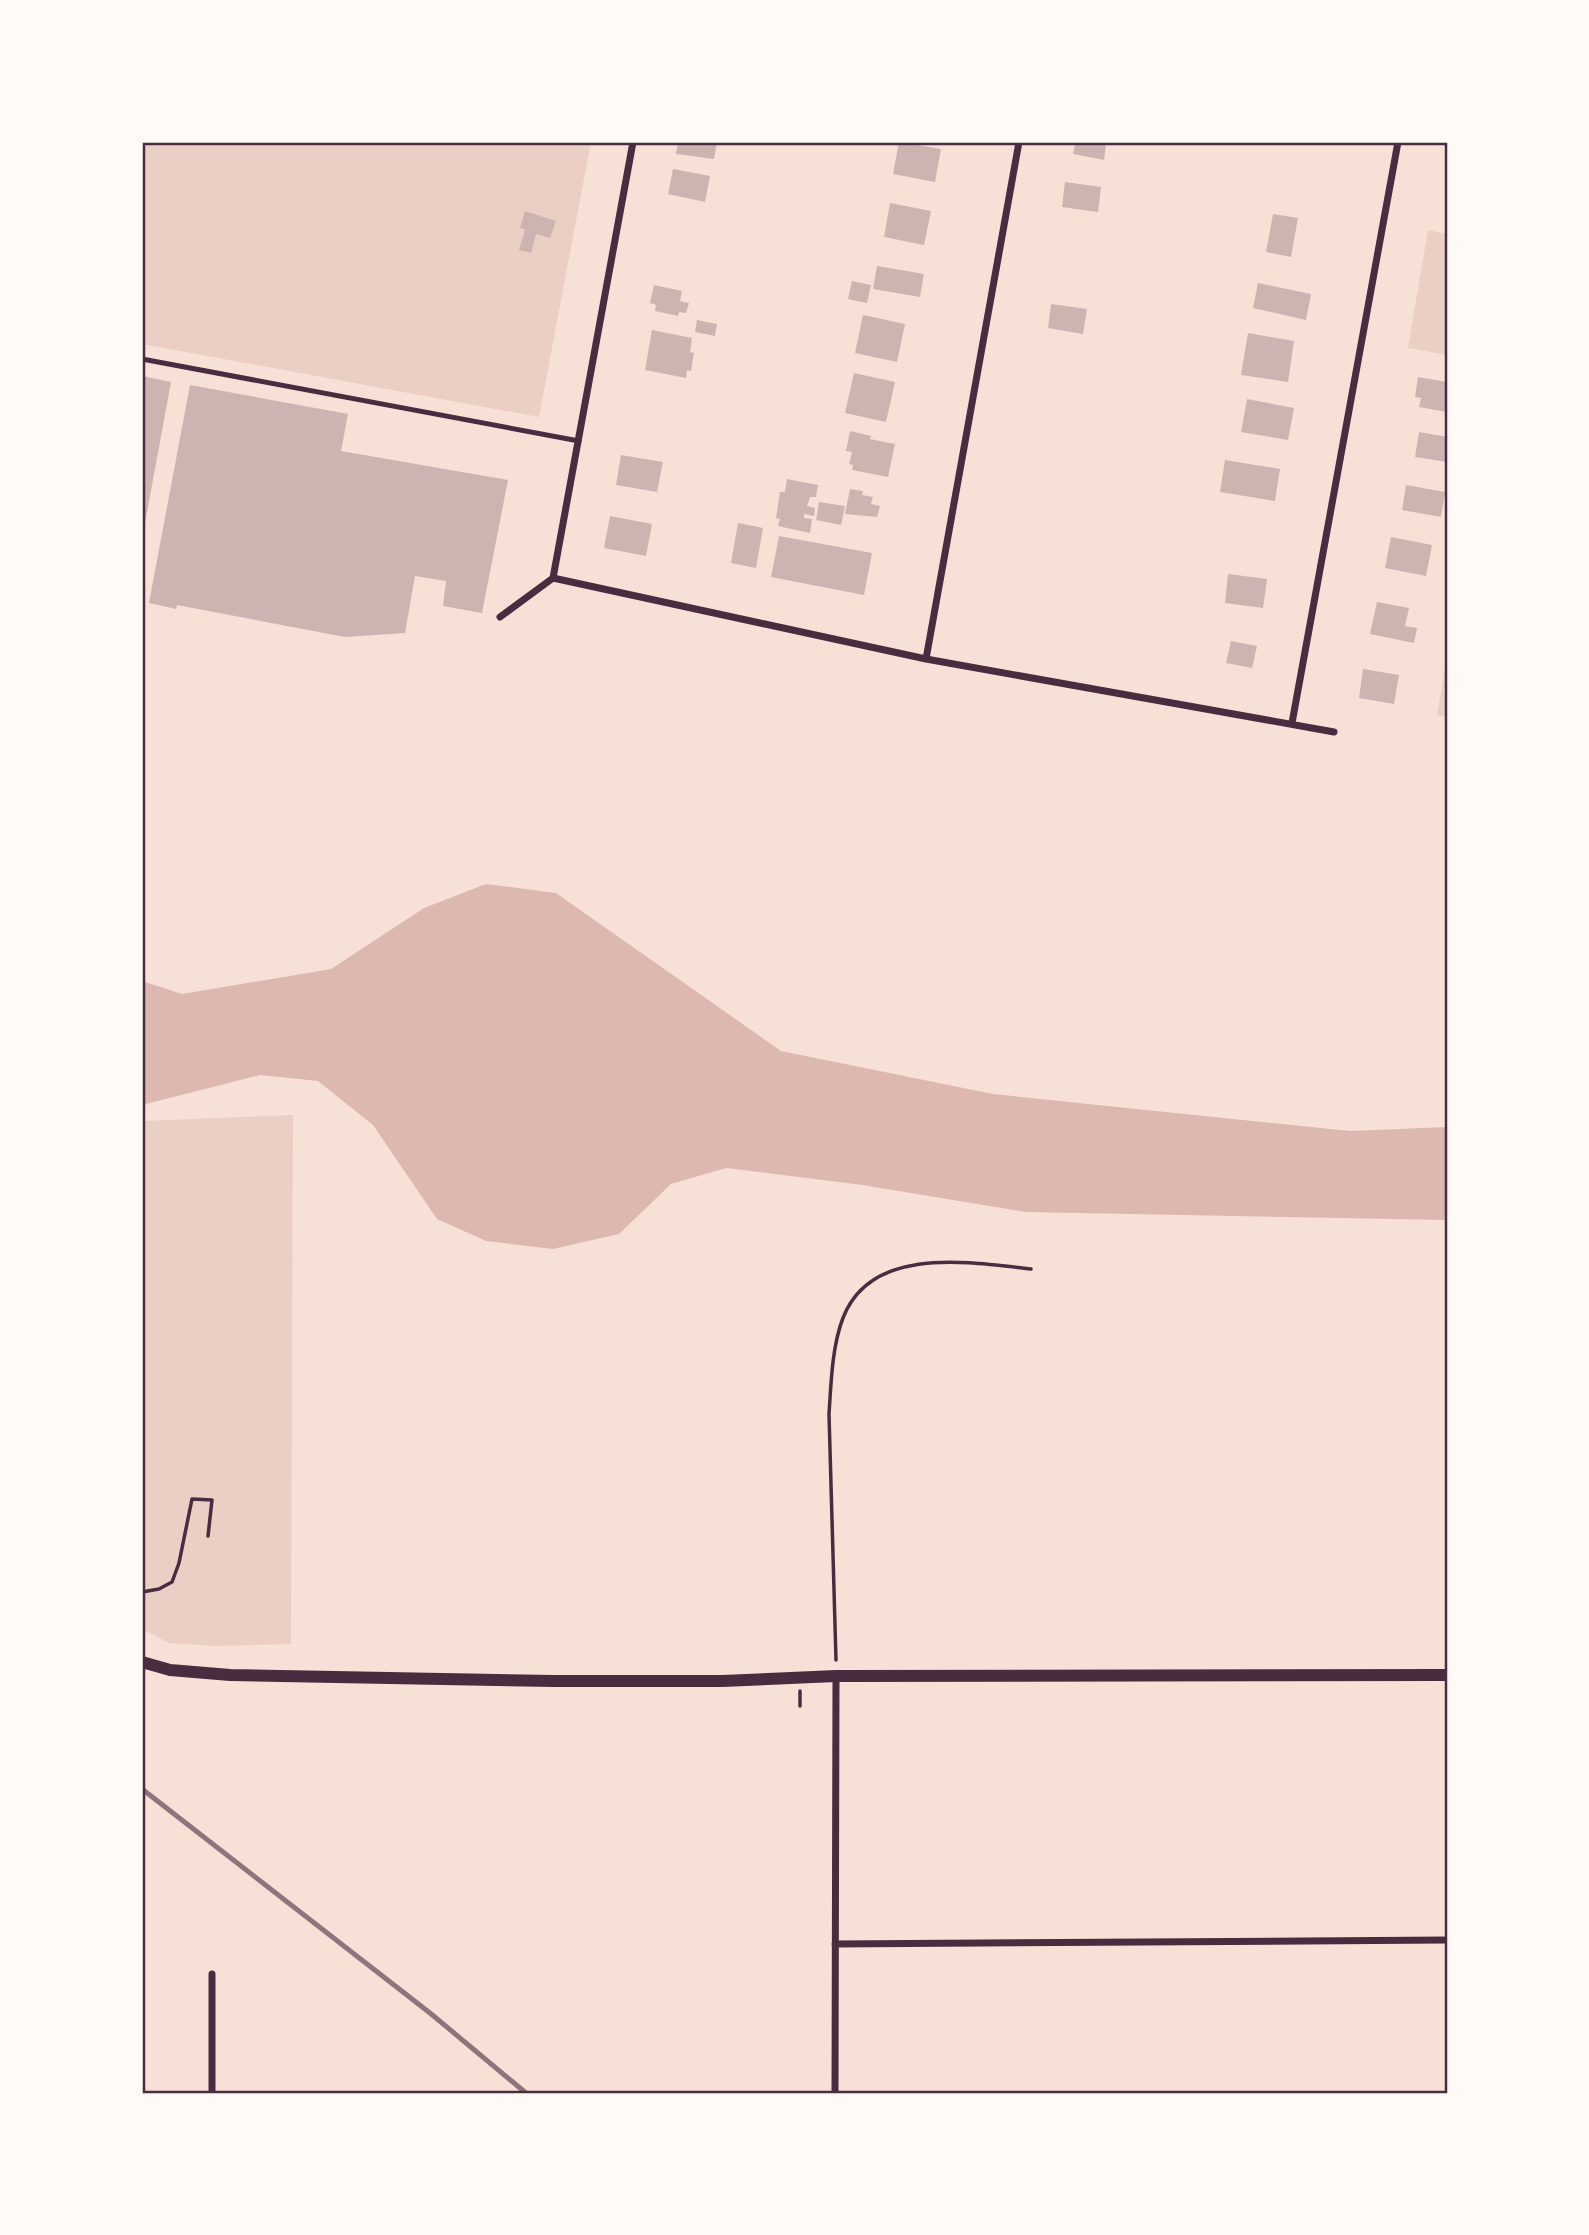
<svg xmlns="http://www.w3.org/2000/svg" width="1589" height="2235" font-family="'Open Sans',sans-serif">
  <rect width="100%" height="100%" fill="#f7e1d7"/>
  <path fill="#ebcfc5" d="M142,142H591L539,417L142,344Z
    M1428,230L1447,234V355L1408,348Z
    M1446,661L1447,662V717L1437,715Z
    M293,1115L291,1644L213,1646L169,1643L142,1629V1121Z"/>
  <path fill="#dcb8b0" d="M486,884L556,893L781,1051L993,1094L1350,1131L1447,1127V1220L1026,1212L862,1185L726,1168L671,1184L619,1234L553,1249L486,1241L437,1219L373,1125L318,1081L260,1075L142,1105V981L182,994L331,969L424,908Z"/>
  <path fill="#ccb4b1" d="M678,142H717L714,159L676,154Z
    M899,142L941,149L935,182L893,174Z
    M1076,142H1118V145L1106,143L1104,160L1073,154Z
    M673,169L710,176L705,202L668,194Z
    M1065,182L1101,187L1098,212L1062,207Z
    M890,203L931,211L924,245L884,237Z
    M525,211L556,221L550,238L536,234L531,253L519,250L525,230L520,228Z
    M1273,214L1298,218L1291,257L1266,252Z
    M877,266L924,274L920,297L873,289Z
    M852,281L871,285L867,303L848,299Z
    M1258,283L1311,294L1306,320L1253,308Z
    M654,285L682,291L680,301L689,303L686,313L679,312L678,316L655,311L656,305L650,303Z
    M1051,304L1087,309L1083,334L1048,328Z
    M863,315L905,324L897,362L855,353Z
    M697,320L717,324L715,336L695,332Z
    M652,330L692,338L690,352L694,353L691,371L687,370L686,378L645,370Z
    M1248,333L1294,341L1288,382L1241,375Z
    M854,373L895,382L886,422L845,413Z
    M142,376L171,382L143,534H142Z
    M1418,377L1447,382V412L1419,407L1421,398L1415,397Z
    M190,385L348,414L341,451L508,480L482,613L443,606L446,581L415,576L405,633L345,637L177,605L176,609L149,603Z
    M1247,399L1294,408L1288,440L1241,432Z
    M850,431L871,436L870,439L895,444L888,477L852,470L853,465L849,464L852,452L846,451Z
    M1419,432L1447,437V462L1415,457Z
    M621,455L663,462L657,492L616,485Z
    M1225,460L1280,469L1275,501L1220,492Z
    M787,479L818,485L816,497H810L807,506L815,508L814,516L804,514V518L812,519L810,533L778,526L780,519L776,518L780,492H785Z
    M1406,485L1445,492L1441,517L1402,510Z
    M850,489L863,491L862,495L873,497L871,504L880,506L877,517L845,514Z
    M819,502L845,506L841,525L816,520Z
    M610,516L652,524L646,556L604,548Z
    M738,523L763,528L756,568L731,563Z
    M779,536L872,553L864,595L771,577Z
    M1391,537L1432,545L1426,576L1385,568Z
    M1228,574L1267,579L1263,608L1225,603Z
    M1377,602L1409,608L1405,626L1417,628L1414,643L1370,634Z
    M1231,641L1257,646L1252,668L1226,663Z
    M1363,669L1399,675L1394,704L1359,698Z"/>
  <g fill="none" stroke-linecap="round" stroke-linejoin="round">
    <path stroke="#4a2c40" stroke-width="3.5" d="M142,1592L159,1589L172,1582L179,1563L192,1499L212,1500L208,1536
      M836,1660L829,1414C831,1384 832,1346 843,1318C871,1245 969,1262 1031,1269
      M800,1691V1706"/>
    <path stroke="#4a2c40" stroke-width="5" d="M142,359L579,441"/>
    <path stroke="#4a2c40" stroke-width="7" d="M553,578L926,659L1334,732
      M553,578L633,142
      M500,617L553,578
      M926,659L1019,142
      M1292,723L1398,142
      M835,1944L1447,1940
      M212,2093V1974
      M835,2093L836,1676"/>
    <path stroke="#4a2c40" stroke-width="12" d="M142,1662L170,1670L230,1675L554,1681H722L836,1676L1447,1675"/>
    <path stroke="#8f747c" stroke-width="5" d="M142,1789L430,2013L526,2093"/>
  </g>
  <rect width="1589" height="2235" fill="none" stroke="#fffaf5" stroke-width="287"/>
  <rect x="144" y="144" width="1302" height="1948" fill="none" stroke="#4a2c40" stroke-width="2.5"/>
</svg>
